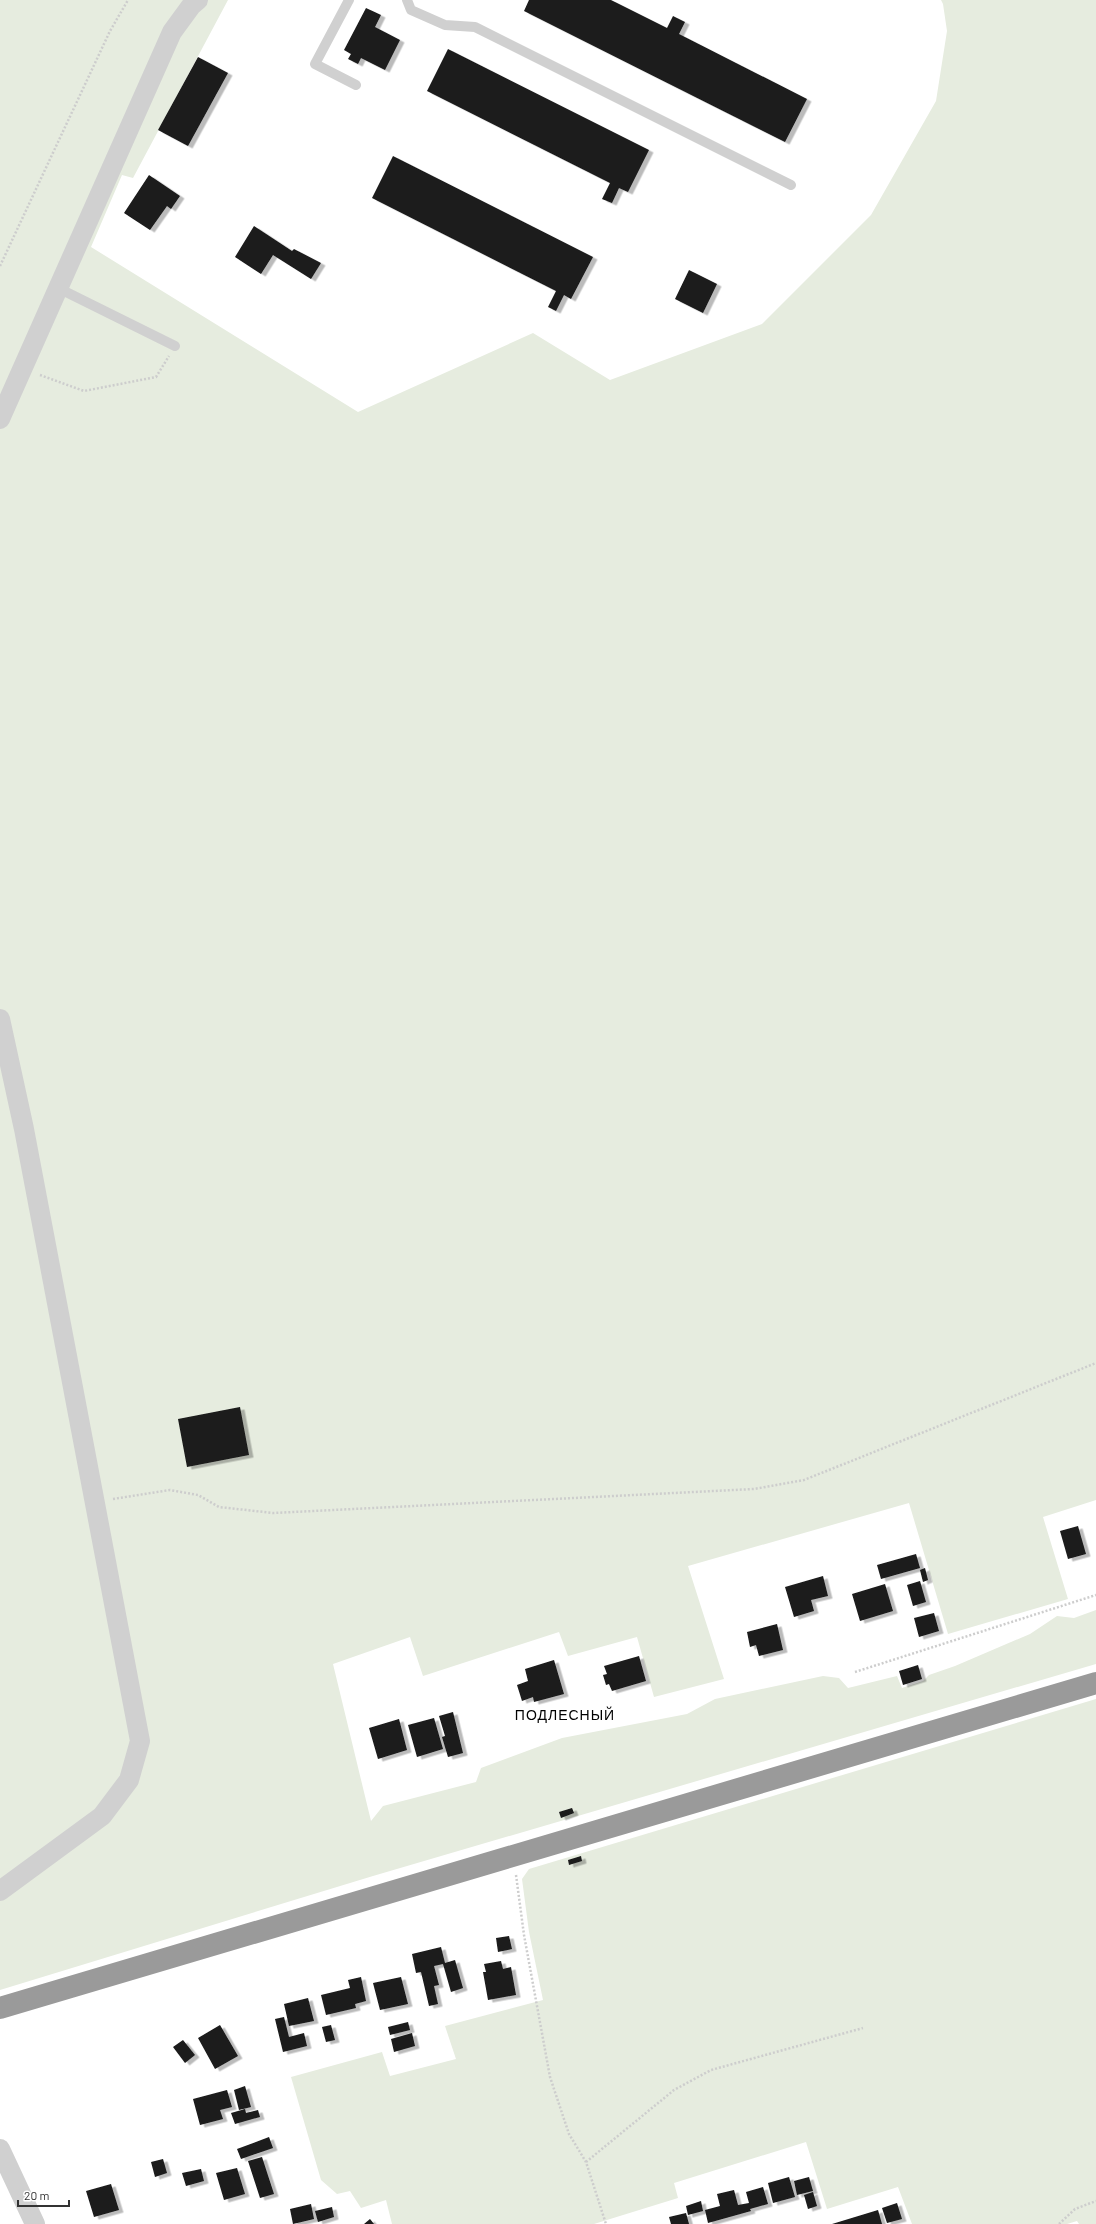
<svg xmlns="http://www.w3.org/2000/svg" width="1096" height="2224" font-family="Barlow,sans-serif">
  <defs>
    <filter id="shadow"><feDropShadow dx="4.5" dy="2.5" stdDeviation="0" flood-color="#0004"/></filter>
  </defs>
  <rect width="100%" height="100%" fill="#fff"/>
  <path fill="#e6ecdf" d="M0,0H228L133,178L122,175L91,247L358,412L533,333L610,380L762,324L871,215L936,101L947,31L943,4L941,0H1096V1500L1043,1517L1068,1599L948,1634L909,1503L688,1566L724,1679L654,1697L637,1637L568,1656L559,1632L423,1676L410,1637L333,1664L371,1821L383,1806L476,1782L481,1768L562,1738L687,1714L715,1699L823,1676L839,1678L848,1688L897,1676L902,1688L923,1681L929,1675L955,1666L1030,1634L1057,1616L1074,1618L1096,1610V1664L373,1876L0,1990Z
    M1096,1699V2224H1079L1077,2221L1067,2224H912L898,2187L827,2209L806,2142L674,2183L678,2198L594,2224H392L386,2200L361,2208L350,2191L337,2194L321,2180L291,2077L382,2052L390,2076L456,2059L445,2026L543,2000L529,1932L522,1879L529,1869Z"/>
  <path fill="#1a1a1a" filter="url(#shadow)" d="M529,0H611L667,28L673,16L685,22L679,34L807,99L785,142L524,11Z
    M366,8L381,15L375,27L400,40L385,70L361,58L358,64L348,59L351,54L344,50Z
    M448,49L649,150L628,192L619,188L612,203L602,199L610,183L427,91Z
    M198,57L228,73L188,146L158,130Z
    M393,156L593,257L571,299L564,295L556,311L548,307L556,291L372,198Z
    M149,175L180,196L171,209L167,206L150,230L124,213Z
    M254,226L292,251L294,249L321,263L311,279L273,255L261,274L235,257Z
    M689,270L717,284L703,313L675,299Z
    M240,1407L249,1455L187,1467L178,1419Z
    M1078,1526L1086,1554L1068,1559L1060,1531Z
    M916,1554L920,1568L881,1579L877,1565Z
    M925,1568L928,1580L923,1582L920,1570Z
    M823,1576L828,1596L811,1600L814,1611L794,1617L785,1587Z
    M920,1581L926,1602L913,1606L907,1585Z
    M885,1584L893,1611L860,1621L852,1594Z
    M934,1613L939,1631L919,1637L914,1618Z
    M777,1624L783,1650L759,1656L756,1645L750,1647L747,1632Z
    M639,1656L646,1681L612,1691L609,1684L606,1685L603,1675L607,1674L604,1666Z
    M554,1660L564,1694L534,1702L533,1697L522,1701L517,1685L528,1681L525,1669Z
    M918,1665L922,1679L903,1685L899,1671Z
    M453,1712L463,1753L448,1757L442,1737L445,1736L439,1716Z
    M434,1718L443,1749L417,1757L408,1725Z
    M399,1719L407,1750L378,1759L369,1728Z
    M572,1808L574,1813L561,1818L559,1812Z
    M581,1856L582,1861L569,1865L568,1860Z
    M509,1936L512,1949L498,1952L496,1938Z
    M441,1947L445,1963L455,1960L463,1988L451,1992L443,1964L434,1966L439,1985L434,1986L438,2004L429,2006L421,1972L416,1973L412,1954Z
    M501,1961L503,1969L511,1967L516,1995L488,2000L483,1972H486L484,1964Z
    M361,1977L366,2001L355,2004L356,2008L326,2015L321,1995L350,1988L348,1980Z
    M401,1977L408,2004L380,2010L373,1983Z
    M308,1998L314,2021L289,2026L284,2004Z
    M284,2017L289,2037L304,2033L307,2046L283,2052L275,2019Z
    M408,2022L410,2030L390,2035L388,2027Z
    M220,2025L238,2056L215,2069L198,2038Z
    M331,2025L335,2040L326,2042L322,2027Z
    M412,2033L415,2046L394,2052L391,2039Z
    M183,2040L195,2055L185,2063L173,2047Z
    M245,2086L251,2107L239,2110L234,2090Z
    M227,2090L232,2107L220,2110L223,2119L200,2125L193,2099Z
    M245,2109L246,2113L258,2110L260,2117L235,2124L231,2113Z
    M269,2137L273,2148L241,2159L237,2149Z
    M262,2157L274,2194L260,2198L248,2161Z
    M163,2159L167,2173L155,2177L151,2162Z
    M237,2168L245,2194L224,2200L216,2173Z
    M201,2169L204,2181L186,2186L182,2173Z
    M789,2177L795,2197L773,2203L768,2183Z
    M809,2177L813,2191L797,2195L794,2181Z
    M111,2184L119,2210L94,2217L86,2191Z
    M763,2187L768,2204L750,2209L751,2211L708,2223L705,2210L720,2206L717,2194L734,2190L738,2205L749,2203L746,2192Z
    M813,2192L817,2206L808,2209L804,2195Z
    M701,2201L703,2211L688,2215L686,2206Z
    M897,2203L902,2219L887,2223L882,2208Z
    M311,2204L314,2219L293,2224L290,2209Z
    M332,2207L334,2217L318,2222L315,2211Z
    M878,2210L882,2224H832Z
    M686,2213L689,2224H671L669,2217Z
    M370,2219L374,2224H364Z"/>
  <g fill="none" stroke-linecap="round" stroke-linejoin="round">
    <path stroke="#cdcdcd" stroke-width="2.5" stroke-dasharray="2 2" stroke-linecap="butt" d="M0,266L110,31L128,0
      M40,375L84,391L156,377L169,356
      M113,1499L170,1490L198,1495L219,1507L273,1513L754,1489L804,1480L1096,1363
      M855,1672L1096,1595
      M516,1875L524,1935L550,2077L569,2134L586,2162L606,2224
      M586,2162L674,2090L711,2070L863,2028
      M1059,2224L1075,2209L1096,2201"/>
    <path stroke="#d0d0d0" stroke-width="10" d="M349,0L315,64L356,85
      M407,0L411,10L445,25L475,27L791,185
      M58,288L175,346"/>
    <path stroke="#d0d0d0" stroke-width="20" d="M0,419L172,32L191,6L198,0
      M0,1019L24,1129L140,1741L129,1780L102,1816L0,1891
      M0,2149L35,2224"/>
    <path stroke="#9a9a9a" stroke-width="22" d="M0,2008L1096,1683"/>
  </g>
  <g text-anchor="middle" stroke-width="4" stroke-linejoin="round" paint-order="stroke">
    <g font-size="14" letter-spacing="1" fill="#000" stroke="#fff">
      <text x="565" y="1720">ПОДЛЕСНЫЙ</text>
    </g>
  </g>
  <path d="M18 2200v6h51v-6" fill="none" stroke="#333333" stroke-width="2"/>
  <text x="24" y="2200" font-size="12" fill="#333333" stroke="#ffffff" stroke-width="3" paint-order="stroke">20 m</text>
</svg>
